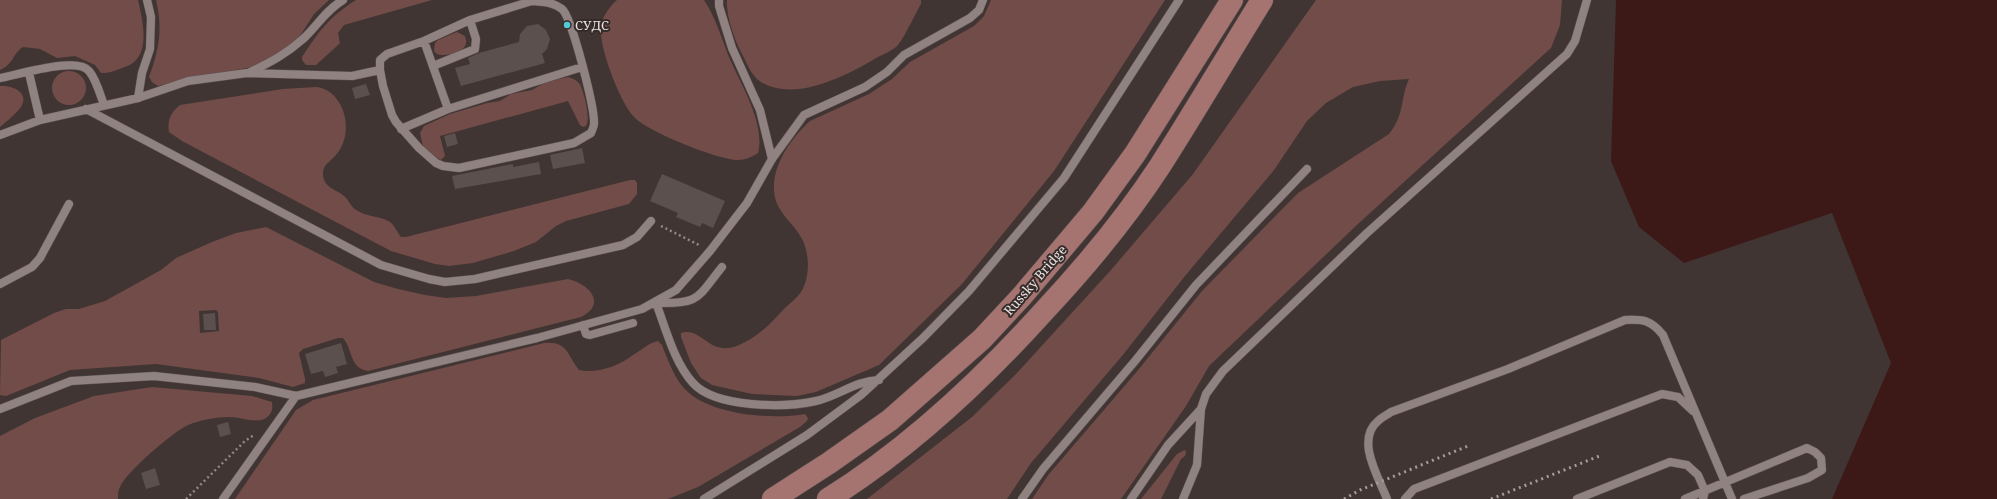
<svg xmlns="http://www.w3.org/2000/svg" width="1997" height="499" font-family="'Noto Serif',serif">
  <rect width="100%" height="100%" fill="#403533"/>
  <path fill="#724c49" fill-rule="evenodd" d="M0,0H138C142,18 150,48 134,62C131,65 126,66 122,68C115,71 109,73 101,73L95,65L75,56L57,58L40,49L23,47C12,54 14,64 0,70Z
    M156,0H329L314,14L289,53L262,65L182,80L158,86L152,82L149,77C159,50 163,28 156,0Z
    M356,0H432L344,25L338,33L340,43L337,46L316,65H306L302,60V57C320,30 328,18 356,0Z
    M617,0H704C716,18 721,37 729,57C740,83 766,124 758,153C752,157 745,160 738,160C718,160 649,132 635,118C621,105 600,50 601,31C601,18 608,8 617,0Z
    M727,0H921V4C915,14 903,41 896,47C891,51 884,54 878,57C848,75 795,103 761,82C751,76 747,63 741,52C734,38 726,16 727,0Z
    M991,0H1165L1054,171L962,284L879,365L816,392L797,396L752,394L712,385L701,378L691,363L681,337V333C702,326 709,358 739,345C757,338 771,323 784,309C789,304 797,298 801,292C810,278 810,254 802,239C795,225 781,216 776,201C767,172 789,140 810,121L869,94L892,79L910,62L974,26L984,16Z
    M1316,0H1562L1560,25L1551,48L1358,224L1209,366L1186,406L1121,499H1032L1049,474L1139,369L1202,291L1298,193L1389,134C1405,114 1400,99 1409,79L1380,81L1353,87L1326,103L1307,121L1274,170L1185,276L1122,356L1031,463L1007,499H867L972,417L1016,374L1111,270L1193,174Z
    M457,32L465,36C466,40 467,43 465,46C461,53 444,57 437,54L434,51L435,43L438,40Z
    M52 88a17 17 0 1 1 34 0a17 17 0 1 1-34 0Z
    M568,77C572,78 576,80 579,83C584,90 591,120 586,126L583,127L580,125L568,101L440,136L445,156L441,160L429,154L423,146L420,133L424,126L450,114L487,103L500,101L511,94L532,90L546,82Z
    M0,86C12,85 30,92 21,107C16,114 7,121 0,127Z
    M316,87C327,88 334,94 340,104C349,120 348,142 335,156C330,162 322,165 323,175C324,188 336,189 344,196C349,200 351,208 358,211C368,217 380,216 390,222C395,226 397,232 401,237H406L630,180H635L637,183V194L629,204L566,221L556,226L536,242L514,251L473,263L449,266L435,264L391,251L182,141L169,132C167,120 171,112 180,105L283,89Z
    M266,227L374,282L398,289L425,295L446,298L476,296L568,279C590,284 607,304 581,317L368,371C349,368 353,349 343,338H338L303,349L299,353L305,379V383L293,387L259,378L156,364L70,370L6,396L0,395L1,340L54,313L66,309H79L105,301L161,270L176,258L212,242L236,233ZM216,310L218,312L219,331L200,333L199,311Z
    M658,341L662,345C668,360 675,381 688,392C713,415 773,420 805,414L808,418L807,421L800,427L698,487L668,499H235L296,410L313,400L544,343C568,341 567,355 579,370C597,374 619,366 633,355C642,350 648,343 658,341Z
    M152,387L252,396L272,402C273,408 272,414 266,418C256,424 241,417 230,417C216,417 200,420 188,425C173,432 126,472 120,487C118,490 118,495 118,499H0V436L35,418L94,396Z
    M1185,450L1186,452L1185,456L1181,459L1161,499H1141L1177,454Z"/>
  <path fill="#3c1917" d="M1616,0H1997V499H1832L1891,363L1832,213L1684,263L1639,227L1611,161Z"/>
  <path fill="#5c504f" d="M538,24L546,30L550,39L547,49L542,54L545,63L461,86L455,68L470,64L468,58L479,53L519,42L520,34L527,26Z
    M366,84L370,95L355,99L352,88Z
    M455,133L458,144L447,147L444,136Z
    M582,148L585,163L553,169L550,155Z
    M539,162L541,174L455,189L452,176L513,164V167Z
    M662,174L725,201L713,228L702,223L700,227L676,217L678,213L650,201Z
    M215,313L216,330H204L203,314Z
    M341,343L347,364L336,367L338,373L325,377L323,371L311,374L305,354Z
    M228,422L231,434L220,437L217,425Z
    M155,468L160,485L146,489L141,473Z"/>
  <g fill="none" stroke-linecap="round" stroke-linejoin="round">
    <g stroke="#5d5352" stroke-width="9">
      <path id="lane" d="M719,0V6L732,48L760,110L772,159
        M532,1C543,2 553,2 562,9C572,17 595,109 594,124C594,127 592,130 591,133L574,143L459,168L443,166L436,163L419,148L396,122L392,115L383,86L380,70V60L387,54L424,41L470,20Z
        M424,41L448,109
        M433,66L475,49L476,39L470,20
        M250,72C271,62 286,54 303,39C318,25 325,11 343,0
        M29,73L40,120
        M0,78C18,75 77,56 89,71C96,79 100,94 104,105
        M138,98L142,73L150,49L151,17L147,0
        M86,109L381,265L429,279L445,282L475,279L623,245L637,237L651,221
        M401,129L448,109L582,67
        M0,135L40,120L138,98L188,81L247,73L352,76L380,70
        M0,284L32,267L40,258L69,204
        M656,303C666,329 674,362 693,383C715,408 785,408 816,401C838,396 855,381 879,380
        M657,303C700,304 697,298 722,267
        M583,325L586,334L590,335L633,323
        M0,409L71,381L154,376L255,387L296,396L537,338L642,309L676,290L710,251L747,203L772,159L804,115L865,87L887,72L904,55L970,18L979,10L983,0
        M223,499L296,396
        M704,499L807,435L861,395L923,338L969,291L1064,178L1179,0
        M1022,499L1043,469L1135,361L1196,285L1307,169
        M1131,499L1168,445L1201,409
        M1183,499L1197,465L1201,409L1206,394L1223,371L1367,233L1567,54L1575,41L1587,0
        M1387,499C1379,478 1355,440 1378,421C1382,417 1387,415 1391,412L1508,369L1625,320C1643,319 1651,320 1663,335L1732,499
        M1405,499L1414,489L1662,394L1678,397L1693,411
        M1577,499L1670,462L1687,465L1698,475L1705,491L1703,499
        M1685,499L1807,448L1815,452L1821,458L1822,470L1808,478L1744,499"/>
    </g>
    <g stroke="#5d5352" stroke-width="23">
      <path id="primary" d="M773,499L829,463L890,420L982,339L1022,296L1093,212L1135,154L1232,0
        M828,499C910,448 981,381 1045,310C1087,265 1126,218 1160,166C1195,111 1228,55 1262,0"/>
    </g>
    <path stroke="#928887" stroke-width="2.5" stroke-dasharray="2 3" stroke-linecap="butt" d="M661,226L701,246
      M186,499L245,441L254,435"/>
    <use href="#lane" stroke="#8f8281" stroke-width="8"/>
    <use href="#primary" stroke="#a57471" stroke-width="22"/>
    <path stroke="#a49b9a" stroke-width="3" stroke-dasharray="2 4" stroke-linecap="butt" d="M1344,499L1360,490L1468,446
      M1491,499L1602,455"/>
  </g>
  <circle fill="#52cbd8" stroke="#352b29" stroke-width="1.5" cx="567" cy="25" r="4"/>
  <g text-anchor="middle" stroke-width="4" stroke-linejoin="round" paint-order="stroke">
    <g font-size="13" fill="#e9e1e1" stroke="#352b29" text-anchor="start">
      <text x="575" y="30">СУДС</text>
    </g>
    <g font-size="13" fill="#e9e1e1" stroke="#352b29">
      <text transform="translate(1035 280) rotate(-49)" y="5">Russky Bridge</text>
    </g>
  </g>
</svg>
